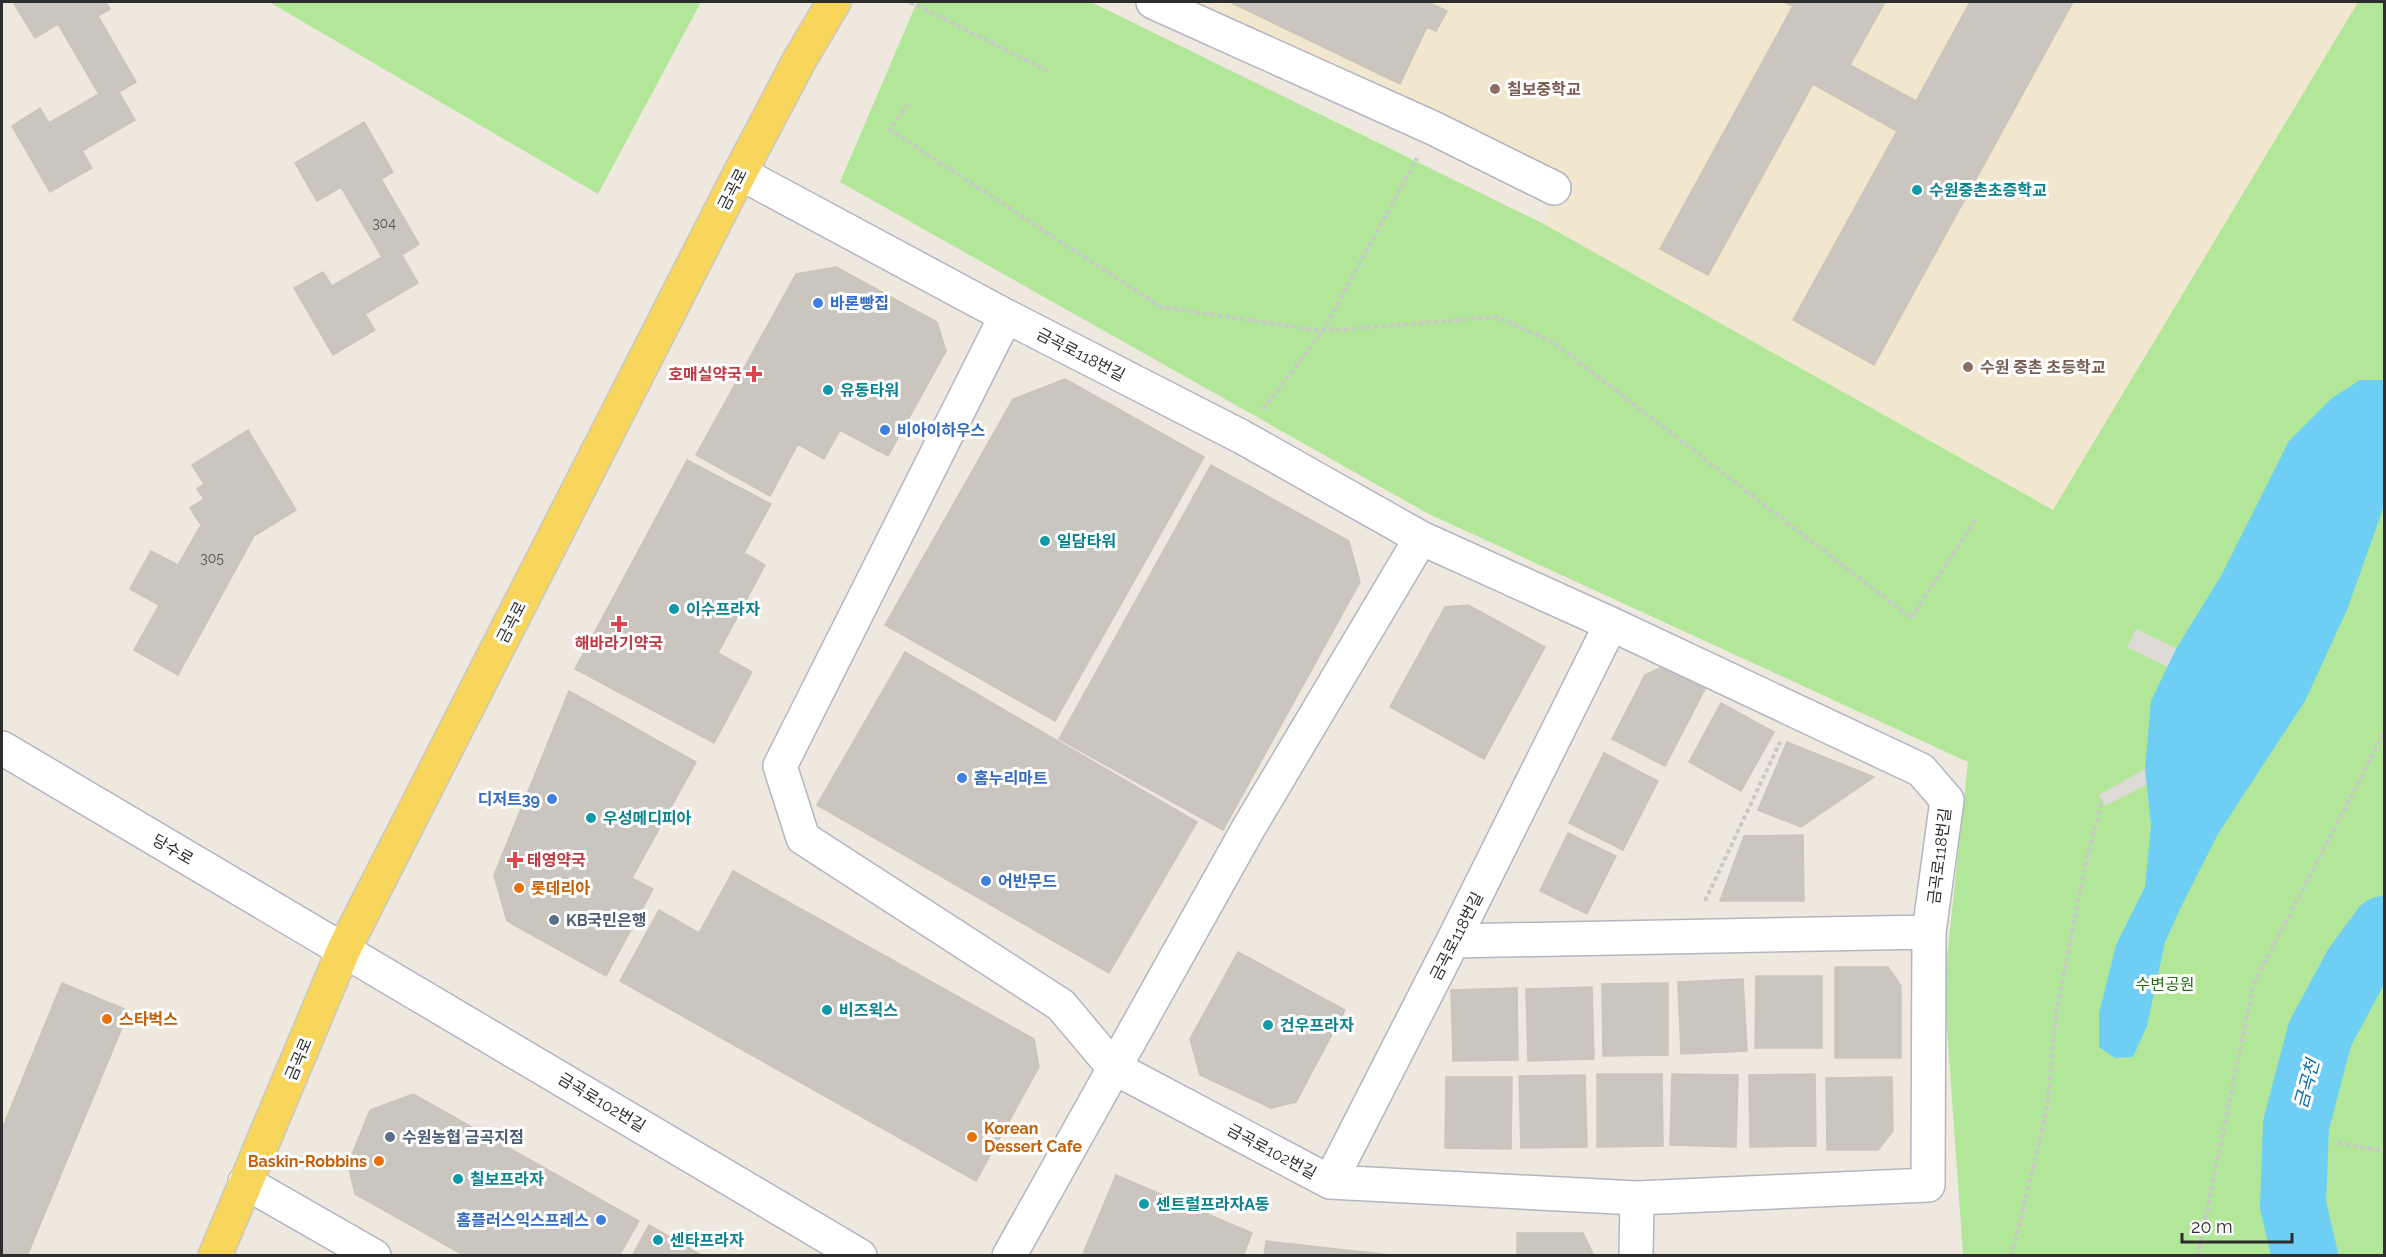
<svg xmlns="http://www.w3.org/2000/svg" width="2386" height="1257" font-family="Raleway,'Noto Sans KR',sans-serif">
  <rect width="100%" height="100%" fill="#efe8df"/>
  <path fill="#f1e6ce" d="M1184,2H2358L2053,510L1542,223L1568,177Z"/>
  <path fill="#b2e799" d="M269,2H701L598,194Z
    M917,2H1091L1542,223L2053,510L2358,2H2384V1255H1963L1944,985L1968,762L1427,513L840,182Z"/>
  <path fill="#dedbd6" d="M2136,629L2184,652L2185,765L2105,806L2099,795L2176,751L2172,669L2127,647Z"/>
  <path fill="#6ecef4" d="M2360,380H2384V506L2347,610L2305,701L2218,834L2181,907L2165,942L2147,1026L2133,1057L2115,1058L2099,1047V1013L2116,945L2145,887L2151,825L2145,769L2151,701L2176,649L2222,574L2289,441L2332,398Z"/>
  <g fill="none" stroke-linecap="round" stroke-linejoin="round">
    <path stroke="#6ecef4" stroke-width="66" d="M2305,1256L2293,1205L2296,1125L2320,1034L2356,967L2384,929"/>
  </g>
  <path fill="#cac5be" stroke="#cbc4b8" stroke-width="1.5" d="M13,2H106L110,9L98,16L136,82L119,92L135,120L82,151L92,168L50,192L12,126L40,108L49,123L99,94L58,24L35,38Z
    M1230,2H1428L1447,11L1436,31L1427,27L1400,84Z
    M1784,2H1885L1850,65L1916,101L1970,2H2073L1874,365L1793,320L1897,131L1813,84L1708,275L1660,249L1793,6Z
    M364,122L393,172L381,179L419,244L402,255L418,283L365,314L375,330L333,355L294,288L323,272L332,286L382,257L341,187L317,201L295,163Z
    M836,267L937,322L946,351L888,456L840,430L824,459L798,444L770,496L696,455L796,274Z
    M1065,379L1204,457L1055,721L885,625L1013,399Z
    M248,430L296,510L254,536L178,675L134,650L159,605L130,589L151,551L178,565L201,525L190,508L204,499L197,489L204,484L192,465Z
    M687,460L771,504L744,553L765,565L718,653L752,672L714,743L575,669Z
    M1211,465L1349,541L1360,582L1223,830L1059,739Z
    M1468,605L1545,647L1484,759L1390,707L1445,607Z
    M905,652L1197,822L1109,973L817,805Z
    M1666,665L1706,687L1665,766L1612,739L1645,675Z
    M569,691L696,762L632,878L653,889L606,976L507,921L494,875Z
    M1721,703L1774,732L1741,791L1689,762Z
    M1787,742L1874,777L1801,827L1758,810Z
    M1604,753L1658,781L1623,850L1569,823Z
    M1568,833L1616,856L1587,914L1540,891Z
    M1803,835L1804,901H1720L1744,836Z
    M733,871L1034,1039L1039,1067L976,1181L620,981L659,910L699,933Z
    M1238,952L1345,1010L1296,1102L1271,1108L1200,1075L1190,1039Z
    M1835,967H1888L1901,986V1058H1835Z
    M1756,976H1822V1048H1755Z
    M1743,979L1747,1051L1681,1054L1678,982Z
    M62,983L129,1011L27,1256H2V1129Z
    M1668,983V1055L1603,1056L1602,984Z
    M1592,987L1594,1059L1528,1061L1526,989Z
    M1517,988L1518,1060L1453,1061L1451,990Z
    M1597,1074H1662L1663,1146L1597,1147Z
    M1672,1074L1738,1075L1736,1147L1670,1145Z
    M1815,1074L1816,1146L1750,1147L1749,1075Z
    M1585,1075L1587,1147L1521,1148L1519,1076Z
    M1446,1077H1512L1511,1149L1445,1148Z
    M1892,1077L1893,1131L1878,1150H1827L1826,1078Z
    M413,1094L639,1221L619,1256H465L355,1194L348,1164L370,1110Z
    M1116,1175L1252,1233L1243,1256H1082Z
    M649,1225L703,1256H632Z
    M1517,1233H1583L1594,1256H1517Z
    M1266,1241L1400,1256H1264Z"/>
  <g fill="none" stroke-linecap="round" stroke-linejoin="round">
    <g stroke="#b3b5c1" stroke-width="36">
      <path id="minor" d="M1153,2L1433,128L1554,188
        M740,173L1006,316L1242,437L1421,538L1611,624L1921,770L1947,800L1929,932L1928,1185L1637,1198L1330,1182L1113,1067L1061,1005L803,838L780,766L1006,316
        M2,748L860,1256
        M1453,941L1929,932
        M245,1182L374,1256
        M1330,1182L1453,941L1611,624
        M1009,1256L1248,829L1421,538
        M1636,1256L1637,1198"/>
    </g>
    <g stroke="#c8c8c8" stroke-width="36">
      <path id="major" d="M215,1256L344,949L740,173L800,59L834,2"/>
    </g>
    <path stroke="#c8c8c8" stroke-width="4" stroke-dasharray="4.5 3" stroke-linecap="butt" d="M910,2L1052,73
      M908,104L890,130L1161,307L1323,331L1497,317L1553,342L1911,618L1976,519
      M1263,409L1323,331L1417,158
      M1705,901L1780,742
      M2338,1143L2384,1151
      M2012,1256L2047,1108L2056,1014L2085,867L2102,800
      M2198,1256L2253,985L2384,733"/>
    <use href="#minor" stroke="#fff" stroke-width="33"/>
    <use href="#major" stroke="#f7d65b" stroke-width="33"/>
  </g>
  <g fill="#8d6e63" stroke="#fff" stroke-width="2">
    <circle cx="1495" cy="89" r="6"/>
    <circle cx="1968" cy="367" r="6"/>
  </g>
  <g fill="#0f9aa8" stroke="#fff" stroke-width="2">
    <circle cx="1917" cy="190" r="6"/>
    <circle cx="828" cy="390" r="6"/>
    <circle cx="1045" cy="541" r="6"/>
    <circle cx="674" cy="609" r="6"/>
    <circle cx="591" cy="818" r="6"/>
    <circle cx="827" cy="1010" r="6"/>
    <circle cx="1268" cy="1025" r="6"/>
    <circle cx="458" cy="1179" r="6"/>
    <circle cx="1144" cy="1204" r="6"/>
    <circle cx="658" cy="1240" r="6"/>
  </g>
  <g fill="#3f7fe0" stroke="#fff" stroke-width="2">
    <circle cx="818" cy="303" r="6"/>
    <circle cx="885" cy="430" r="6"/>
    <circle cx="962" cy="778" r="6"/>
    <circle cx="552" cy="799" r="6"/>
    <circle cx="986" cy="881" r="6"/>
    <circle cx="601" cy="1220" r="6"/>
  </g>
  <g fill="#e0444e" stroke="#fff" stroke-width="2">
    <path d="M751 365h6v6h6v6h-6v6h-6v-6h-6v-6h6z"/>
    <path d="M616 615h6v6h6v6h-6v6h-6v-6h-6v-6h6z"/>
    <path d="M512 851h6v6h6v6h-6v6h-6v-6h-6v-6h6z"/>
  </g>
  <g fill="#e8710a" stroke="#fff" stroke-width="2">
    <circle cx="519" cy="888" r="6"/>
    <circle cx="107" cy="1019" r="6"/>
    <circle cx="972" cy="1137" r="6"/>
    <circle cx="379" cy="1161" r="6"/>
  </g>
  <g fill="#5c6f8a" stroke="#fff" stroke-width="2">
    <circle cx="554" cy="920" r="6"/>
    <circle cx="390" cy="1137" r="6"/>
  </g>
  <g text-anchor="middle" stroke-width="6" stroke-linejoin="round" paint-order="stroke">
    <g font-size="14" fill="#545351">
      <text x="384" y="228">304</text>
      <text x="212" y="563">305</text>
    </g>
    <g font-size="16" font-weight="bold" fill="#785e54" stroke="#fff" text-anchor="start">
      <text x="1507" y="95">칠보중학교</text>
      <text x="1980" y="373">수원 중촌 초등학교</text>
    </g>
    <g font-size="16" fill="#2d2d2d" stroke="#fff">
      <text transform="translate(732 189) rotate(-63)" y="6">금곡로</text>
      <text transform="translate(1081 354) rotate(27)" y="6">금곡로118번길</text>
      <text transform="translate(511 622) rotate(-63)" y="6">금곡로</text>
      <text transform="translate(173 849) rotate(30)" y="6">당수로</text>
      <text transform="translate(1939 856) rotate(-83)" y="6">금곡로118번길</text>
      <text transform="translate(1456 936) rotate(-63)" y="6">금곡로118번길</text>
      <text transform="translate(298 1059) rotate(-67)" y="6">금곡로</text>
      <text transform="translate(602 1102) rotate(31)" y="6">금곡로102번길</text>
      <text transform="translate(1272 1151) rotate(28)" y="6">금곡로102번길</text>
    </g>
    <g font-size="16" font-weight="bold" fill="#0d838f" stroke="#fff" text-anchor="start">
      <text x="1929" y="196">수원중촌초증학교</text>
      <text x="840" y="396">유동타워</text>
      <text x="1057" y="547">일담타워</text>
      <text x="686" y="615">이수프라자</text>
      <text x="603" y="824">우성메디피아</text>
      <text x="839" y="1016">비즈윅스</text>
      <text x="1280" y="1031">건우프라자</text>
      <text x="470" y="1185">칠보프라자</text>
      <text x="1156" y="1210">센트럴프라자A동</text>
      <text x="670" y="1246">센타프라자</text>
    </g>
    <g font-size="16" font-weight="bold" fill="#366cbe" stroke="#fff" text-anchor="start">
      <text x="830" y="309">바론빵집</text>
      <text x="897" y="436">비아이하우스</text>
      <text x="974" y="784">홈누리마트</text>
      <text x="540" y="805" text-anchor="end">디저트39</text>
      <text x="998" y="887">어반무드</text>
      <text x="589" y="1226" text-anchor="end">홈플러스익스프레스</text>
    </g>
    <g font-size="16" font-weight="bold" fill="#be3a42" stroke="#fff" text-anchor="end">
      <text x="742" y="380">호매실약국</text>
      <text x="619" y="649" text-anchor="middle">해바라기약국</text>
      <text x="527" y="866" text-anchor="start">태영약국</text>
    </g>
    <g font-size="16" font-weight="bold" fill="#c56008" stroke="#fff" text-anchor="start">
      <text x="531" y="894">롯데리아</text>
      <text x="119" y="1025">스타벅스</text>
      <text x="984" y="1134">Korean<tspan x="984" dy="18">Dessert Cafe</tspan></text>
      <text x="367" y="1167" text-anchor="end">Baskin-Robbins</text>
    </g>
    <g font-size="16" font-weight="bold" fill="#4e5e75" stroke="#fff" text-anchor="start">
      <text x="566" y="926">KB국민은행</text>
      <text x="402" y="1143">수원농협 금곡지점</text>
    </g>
    <g font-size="16" fill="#286f17" stroke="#fff">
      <text x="2165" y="990">수변공원</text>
    </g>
    <g font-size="18" font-style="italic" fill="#076da6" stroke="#fff">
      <text transform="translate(2307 1084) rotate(-75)" y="6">금곡천</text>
    </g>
  </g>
  <rect width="2386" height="1257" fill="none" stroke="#2d2d2d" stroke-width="6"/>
  <path d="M2182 1233v9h110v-9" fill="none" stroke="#2d2d2d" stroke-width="3"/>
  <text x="2191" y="1233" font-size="18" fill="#2d2d2d" stroke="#ffffff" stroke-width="4.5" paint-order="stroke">20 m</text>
</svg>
